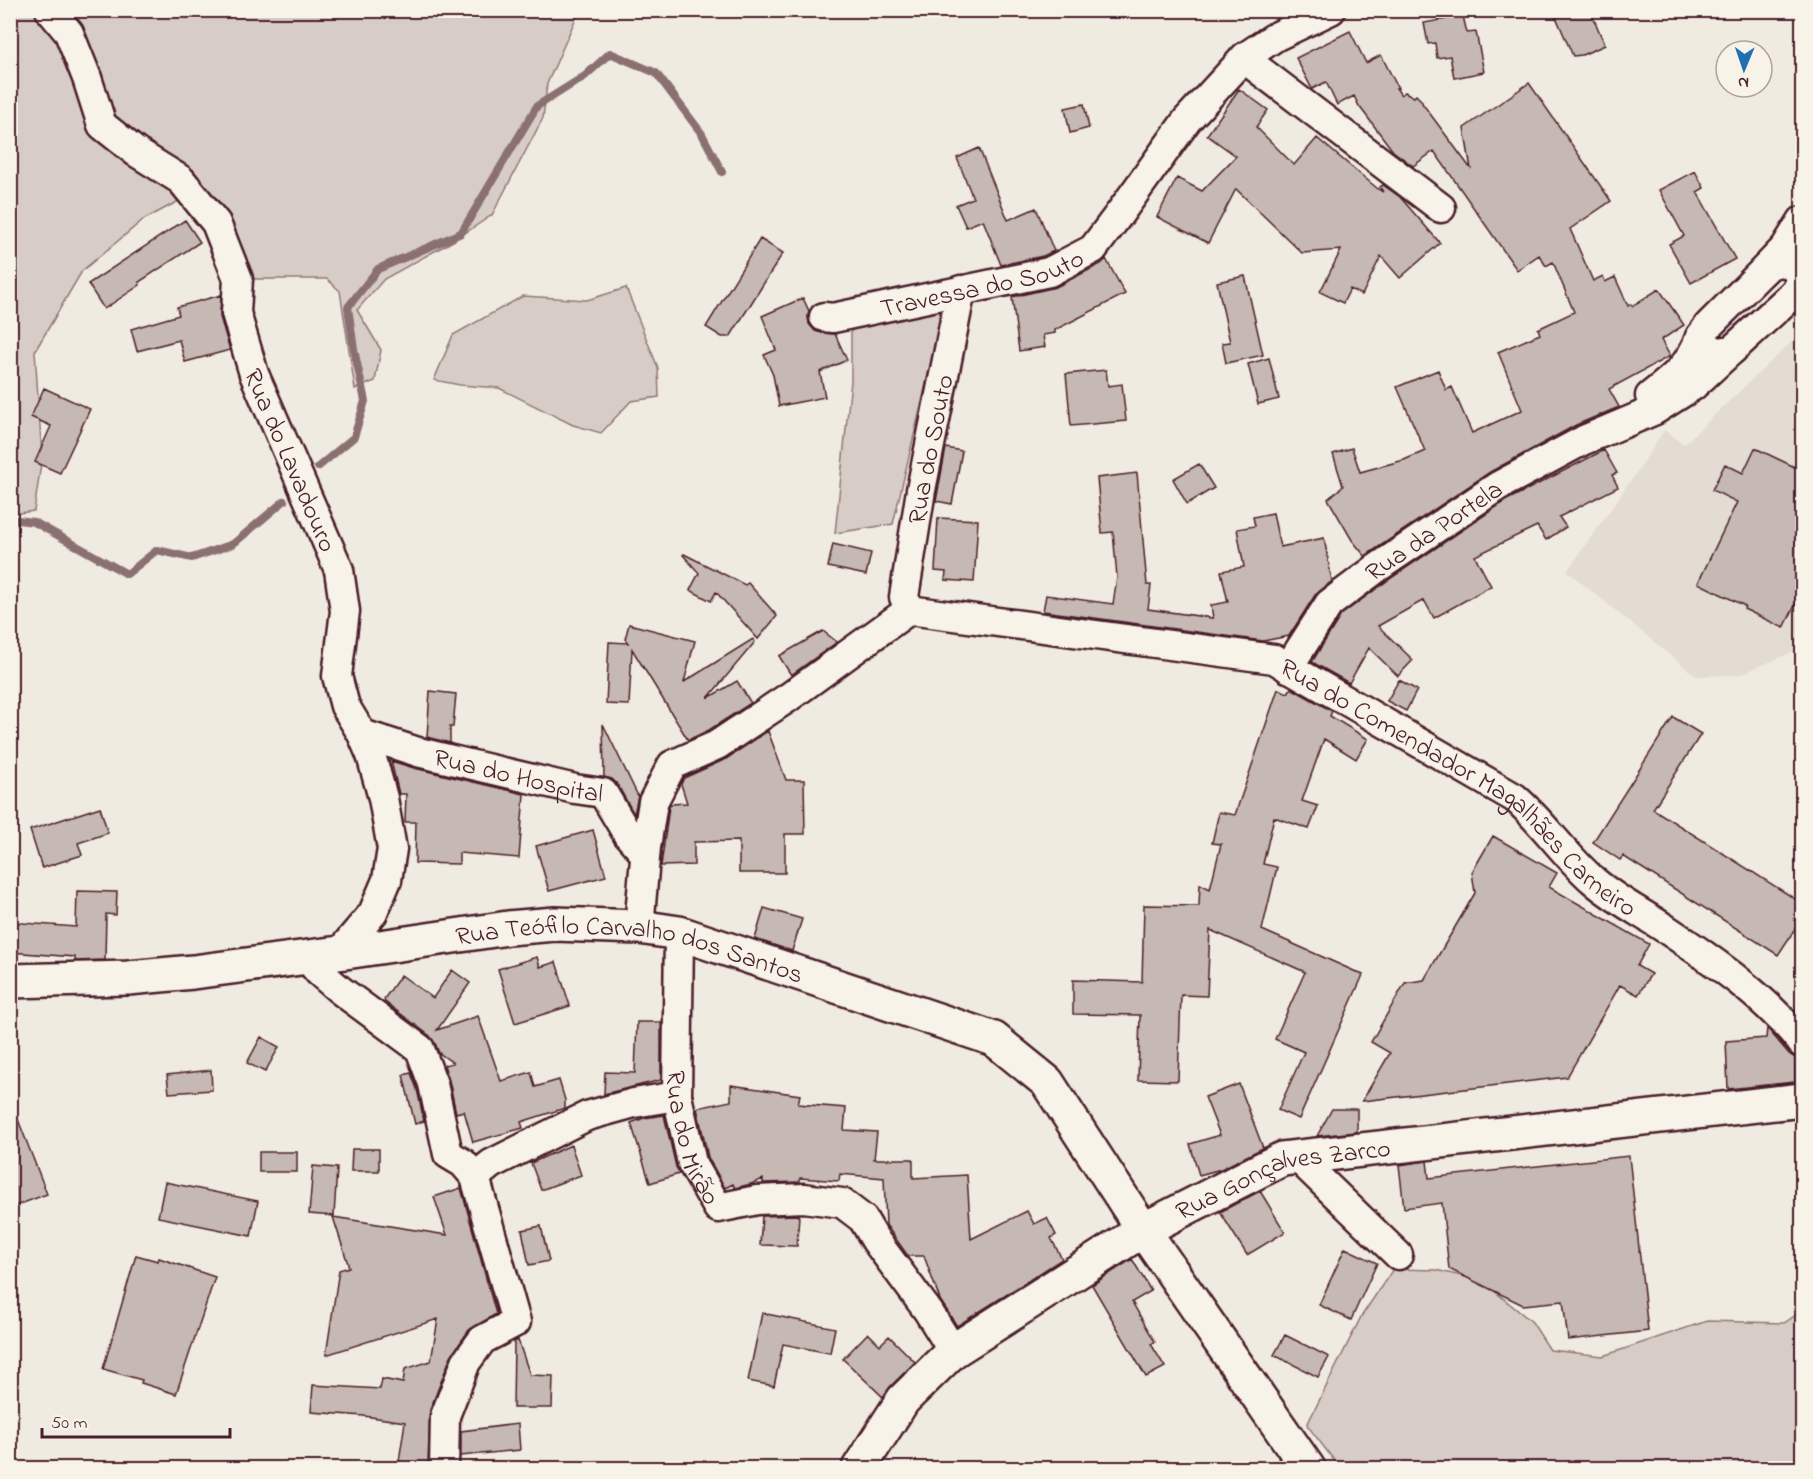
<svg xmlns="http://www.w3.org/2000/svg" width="1813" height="1479" font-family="'Indie Flower',sans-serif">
  <rect width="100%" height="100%" fill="#f0ebe0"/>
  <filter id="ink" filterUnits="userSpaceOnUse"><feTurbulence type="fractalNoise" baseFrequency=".0167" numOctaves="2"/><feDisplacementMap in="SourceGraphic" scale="12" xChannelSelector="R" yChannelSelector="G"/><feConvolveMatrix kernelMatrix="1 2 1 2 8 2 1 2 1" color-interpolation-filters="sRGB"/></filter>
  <g filter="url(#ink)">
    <path fill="#e3dcd2" d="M1802,332V648L1739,675L1696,676L1567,571L1641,466L1664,430L1684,444Z"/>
    <path fill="#d8cdc6" stroke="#917678" stroke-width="1.5" d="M10,11H579L547,84L543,118L492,215L453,241L384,279L357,310L381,350L375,381L355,389L340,291L327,279H238L192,194L143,220L82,271L35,351L42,457L34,511L11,514Z
      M626,288L658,368L659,397L631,401L601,433L573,425L499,388L460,385L434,380L453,335L523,296L587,300Z
      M944,308L893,524L835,533L851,381V328Z
      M1393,1269L1436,1270L1482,1281L1532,1322L1550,1350L1603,1356L1707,1321L1784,1323L1802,1311V1468H1340L1307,1425L1361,1317Z"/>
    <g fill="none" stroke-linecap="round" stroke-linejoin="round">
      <path stroke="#8b6f72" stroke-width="8" d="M318,467L354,437L365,401L354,349L348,307L378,269L461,233L537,106L585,76L610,53L656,73L702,134L722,172
        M10,519L34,522L127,574L157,550L192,558L233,544L284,501"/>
    </g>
    <path fill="#c6b8b3" stroke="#4a1f2b" stroke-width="1.5" d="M1553,10H1590L1605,45L1582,55L1573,56Z
      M1463,16L1467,33L1476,32L1484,72L1454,78L1450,56L1437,58L1435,43L1428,44L1424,23Z
      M1350,31L1366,63L1381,55L1398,88H1396L1401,95L1405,92L1414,97L1416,95L1422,101V103L1471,169L1464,128L1529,83L1611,201L1570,229L1593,281L1603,276L1605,282L1615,277L1628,306L1631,304L1632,306L1659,289L1684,325L1661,340L1670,356L1609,389L1619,407L1576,425L1490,472L1365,556L1352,540L1328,499L1343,486L1333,454L1352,448L1360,472L1404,460L1425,451L1397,387L1438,370L1446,390L1452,387L1472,433L1522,410L1498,352L1540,334L1538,329L1574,312L1553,262L1546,266L1539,255L1517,270L1434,151L1413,166L1393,151L1359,106L1354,96L1337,105L1326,82L1312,89L1296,58Z
      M1239,89L1268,110L1256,127L1294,165L1317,138L1378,189L1383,192L1380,187L1383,185L1400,197L1440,243L1400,278L1381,256L1362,295L1350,289L1343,303L1320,292L1341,250L1302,253L1236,189L1208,243L1157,217L1177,178L1202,191L1236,156L1207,135Z
      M1084,104L1089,128L1070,133L1065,108Z
      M979,148L1008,220L1036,208L1054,251L1043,256L1001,265L983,220L966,227L956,205L973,198L957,158Z
      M1695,171L1704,188L1697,192L1735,259L1691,283L1669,244L1684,236L1659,190Z
      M185,220L200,242L139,282L140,285L104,309L88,284Z
      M760,239L783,253L730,337H722L706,327Z
      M1106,259L1125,294L1055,330V333L1043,335L1045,347L1019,351L1012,297L1056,287L1101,264Z
      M1245,276L1263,355L1226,363L1222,343L1230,342L1217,282Z
      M221,295L220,317L230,350L185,362L179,340L137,351L131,329L179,315L177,307Z
      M803,298L809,311L808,316L809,324L815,331L822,333L835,334L847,360L820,372L825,397L779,406L773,375L764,355L776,350L762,316Z
      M1269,358L1279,399L1258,404L1248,364Z
      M1106,370L1108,386L1122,384L1126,421L1071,426L1066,374Z
      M44,388L90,409L60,473L35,462L51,426L31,417Z
      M946,448L962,451L952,504L936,501Z
      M1755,448L1803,471V589L1784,628L1744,609L1745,606L1698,583L1737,502L1712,490L1725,464L1743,473Z
      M1604,450L1617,473L1612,475L1618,487L1559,517L1566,527L1546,540L1537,526L1475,556L1491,586L1434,618L1424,600L1378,626L1413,660L1398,676L1369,648L1349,683L1312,662L1341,615L1387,581L1507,500Z
      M1199,464L1214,488L1187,504L1173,479Z
      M1137,473L1147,585H1151L1148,609L1213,618L1211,605L1228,602L1221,571L1244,567L1237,529L1255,526L1253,517L1273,513L1280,547L1324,538L1332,581L1315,595L1289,636L1263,641L1043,611L1046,595L1113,604L1117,577L1113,532L1102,533L1097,478Z
      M938,518L978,520L974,582L945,580L946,572L935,571Z
      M833,544L871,553L866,575L828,567Z
      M684,554L745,585L748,583L777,616L758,639L716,592L711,601L690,590L699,573L683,555Z
      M629,624L695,641L684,682L753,639L755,642L708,698L737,681L751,703L709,730L688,740L632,649L629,705L606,704L609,642L628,643L625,639Z
      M823,631L837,642L791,675L779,656Z
      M1399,680L1417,690L1406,711L1387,701Z
      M1291,688L1332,711L1330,716L1368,739L1356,759L1324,739L1302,801L1318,806L1309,829L1274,817L1263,864L1277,867L1262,930L1363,975L1299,1119L1278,1110L1304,1052L1275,1039L1305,972L1210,930L1207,996L1181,995L1178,1081L1138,1080L1140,1015L1073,1014V980L1142,982L1144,905L1199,906L1200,884L1210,889L1221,844L1212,843L1219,812L1235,815L1278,689L1288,693Z
      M430,691L456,694L453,727H450V743L427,737Z
      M1673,717L1701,734L1653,809L1803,904V917L1778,955L1623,856L1620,860L1593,842Z
      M603,724L638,796L634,814L617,784L612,779L604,777Z
      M768,731L786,780H804L805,834H785V873H739V841L694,842V865L661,866L669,807L671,804L687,803L681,784L684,778L726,759Z
      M391,761L414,768L524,794L519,858L459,853V864L415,863L416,822H405L406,794H399Z
      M100,807L108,833L78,843L82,855L42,868L30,830Z
      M593,830L606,876L549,891L536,846Z
      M1493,836L1557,873L1549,887L1649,944L1637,966L1651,974L1638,995L1620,985L1567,1077L1362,1101L1390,1053L1371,1042L1405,983L1424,980L1475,893L1472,872Z
      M77,891L117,892L116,915L106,914L105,960L75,961V957L10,952V922L76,927Z
      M764,908L802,919L792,951L755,939Z
      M537,957L540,967L556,962L570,1006L515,1023L498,969Z
      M452,970L470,983L437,1030L478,1016L501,1081L531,1072L535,1087L559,1080L565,1100V1108L521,1122L523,1128L473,1142L464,1111L456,1113L449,1080L444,1065L453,1063L439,1053L435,1043L430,1036L385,1002L384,999L401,975L433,998Z
      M637,1022H661V1080L604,1094L605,1072L635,1073Z
      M1767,1028L1789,1054L1795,1058V1082L1728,1089L1726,1041L1766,1038Z
      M261,1037L279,1047L265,1072L247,1063Z
      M211,1070L212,1090L169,1093L167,1075Z
      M411,1073L417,1089L424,1121L415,1124L403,1075Z
      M1239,1084L1263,1148L1221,1169L1199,1175L1190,1144L1220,1135L1205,1097Z
      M731,1085L800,1095L798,1104L846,1108L844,1130L877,1132L874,1159H913V1178L967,1175L971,1239L1027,1211L1034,1224L1047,1218L1056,1235L1051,1238L1062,1259L957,1326L940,1300L924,1256H908L886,1225L884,1178L840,1174L839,1181L800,1178V1182L763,1183V1179L751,1184L735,1188L733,1184L725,1188L708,1157L697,1108L731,1101Z
      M10,1104H12L47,1194L10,1208Z
      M1332,1109H1357V1132L1317,1136Z
      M664,1115L676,1167L679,1174L650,1183L631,1123L644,1118Z
      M571,1145L581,1175L541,1190L531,1163Z
      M352,1149H379V1171H351Z
      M259,1152H297V1172H259Z
      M1629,1156L1648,1331L1568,1340L1563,1301L1523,1305L1449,1269L1442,1203L1404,1208L1399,1165L1427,1161L1429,1178Z
      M313,1166L337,1168L334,1216L309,1214Z
      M165,1182L258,1201L251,1236L158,1217Z
      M461,1188L496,1314L469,1330L451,1356L430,1410L428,1468H398L405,1422L364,1416L311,1412L313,1385L380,1389L382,1379L403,1383L405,1369L431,1361L438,1319L326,1355L339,1270L349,1267L333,1217L447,1235L434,1197Z
      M1260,1191L1285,1232L1247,1255L1220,1212Z
      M799,1215L797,1246L760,1245L762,1216Z
      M541,1226L549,1261L529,1265L522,1230Z
      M1345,1248L1377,1263L1351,1320L1319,1305Z
      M136,1255L158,1261L159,1258L215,1277L176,1394L141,1383L142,1380L103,1369Z
      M1132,1259L1151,1291L1132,1302L1155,1342L1151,1344L1165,1367L1146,1377L1092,1285Z
      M762,1313L835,1328L830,1353L783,1344L774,1386L748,1381Z
      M868,1333L880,1345L889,1336L915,1362L890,1387L883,1397L843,1359Z
      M1285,1335L1329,1357L1318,1377L1274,1355Z
      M518,1340L530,1375L553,1376L552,1408H513L514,1342Z
      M518,1424L520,1450L461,1456V1431Z"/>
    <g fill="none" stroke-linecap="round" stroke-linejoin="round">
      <g stroke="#4a1f2b" stroke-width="33">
        <g id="minor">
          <path id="s1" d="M50,10L69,33L87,78L102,125L136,152L181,180L216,223L238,279L236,313L254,374L339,570L345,611L337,676L345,706L362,734L371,755L383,798L392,849L387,880L373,913L339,953"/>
          <path d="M1245,57L1250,63L1441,208"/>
          <path d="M1784,261L1796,269L1801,282L1794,293L1732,350C1715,354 1710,350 1700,337L1708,326L1769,265Z"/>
          <path d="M1763,271L1785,248L1802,221"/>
          <path id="s2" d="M824,317L833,318L1049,272L1093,249L1120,213L1187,120L1245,57L1275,37L1331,10"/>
          <path d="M1650,396C1672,379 1691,364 1700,337"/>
          <path id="s3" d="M909,610L904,597L921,490L961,290"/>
          <path id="s4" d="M1288,668L1329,604L1377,568L1498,486L1584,440L1655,410L1693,386L1732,350"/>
          <path id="s5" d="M362,734L418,752L575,789L603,793L628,835L645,854"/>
          <path id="s6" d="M639,927L646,847L653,802L672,765L717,745L789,697L909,610L1274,659L1515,798C1544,823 1565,856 1594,881C1616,900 1642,913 1666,929C1715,962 1766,997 1802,1043"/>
          <path id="s7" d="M679,933L677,1096L692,1163L718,1208L757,1200L804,1198L842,1203L863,1219L876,1241L928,1311L953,1351"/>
          <path d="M307,958L319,972L340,990L420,1049L433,1084L448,1154L463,1163L475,1177L516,1322L482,1340L466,1362L445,1416L444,1468"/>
          <path d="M1297,1157L1398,1255"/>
          <path d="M475,1177L491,1164L587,1116L634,1103L677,1096"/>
        </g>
      </g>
      <g stroke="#4a1f2b" stroke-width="38">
        <g id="tertiary">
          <path id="s8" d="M859,1468L903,1400L953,1351L1143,1230L1282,1159L1802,1100"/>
        </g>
      </g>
      <g stroke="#4a1f2b" stroke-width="38">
        <g id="secondary">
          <path id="s9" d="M10,981L128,978L193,972L339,953L508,928L555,924L639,927L679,933L994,1039L1047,1082L1143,1230L1308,1468"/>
        </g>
      </g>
      <use href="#minor" stroke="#f7f3e8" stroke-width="28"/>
      <use href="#tertiary" stroke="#f7f3e8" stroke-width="33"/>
      <use href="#secondary" stroke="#f7f3e8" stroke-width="33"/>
    </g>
  </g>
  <g text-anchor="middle" stroke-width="4.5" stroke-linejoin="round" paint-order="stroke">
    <g font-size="26" fill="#4a1f2b" stroke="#f7f3e8">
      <text dy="9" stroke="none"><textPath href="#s2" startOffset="162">Travessa do Souto</textPath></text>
      <text dy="9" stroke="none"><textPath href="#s3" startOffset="164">Rua do Souto</textPath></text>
      <text dy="9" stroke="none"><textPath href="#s1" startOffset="531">Rua do Lavadouro</textPath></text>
      <text dy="9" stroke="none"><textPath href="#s4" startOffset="204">Rua da Portela</textPath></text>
      <text dy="9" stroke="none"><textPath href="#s5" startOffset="162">Rua do Hospital</textPath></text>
      <text dy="9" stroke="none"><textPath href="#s6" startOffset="1046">Rua do Comendador Magalhães Carneiro</textPath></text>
      <text dy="9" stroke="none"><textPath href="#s9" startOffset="626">Rua Teófilo Carvalho dos Santos</textPath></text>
      <text dy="9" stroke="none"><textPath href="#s7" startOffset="207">Rua do Mirão</textPath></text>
      <text dy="9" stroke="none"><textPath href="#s8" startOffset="528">Rua Gonçalves Zarco</textPath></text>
    </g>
  </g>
  <rect width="1813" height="1479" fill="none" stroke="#f7f3e8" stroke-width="36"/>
  <rect x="18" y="18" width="1777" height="1443" fill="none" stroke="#4a1f2b" stroke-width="2" filter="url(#ink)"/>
  <g transform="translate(1744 69) rotate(182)"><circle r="28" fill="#f7f3e8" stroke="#b29e9c" stroke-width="1.5"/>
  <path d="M0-4.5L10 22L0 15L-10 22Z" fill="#1f6fb2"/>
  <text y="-9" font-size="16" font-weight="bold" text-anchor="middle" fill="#4a1f2b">N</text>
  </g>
  <path d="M42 1428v9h188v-9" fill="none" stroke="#4a1f2b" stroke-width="3"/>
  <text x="51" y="1428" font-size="18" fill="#4a1f2b" stroke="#f7f3e8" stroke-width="4.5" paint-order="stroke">50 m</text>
</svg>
